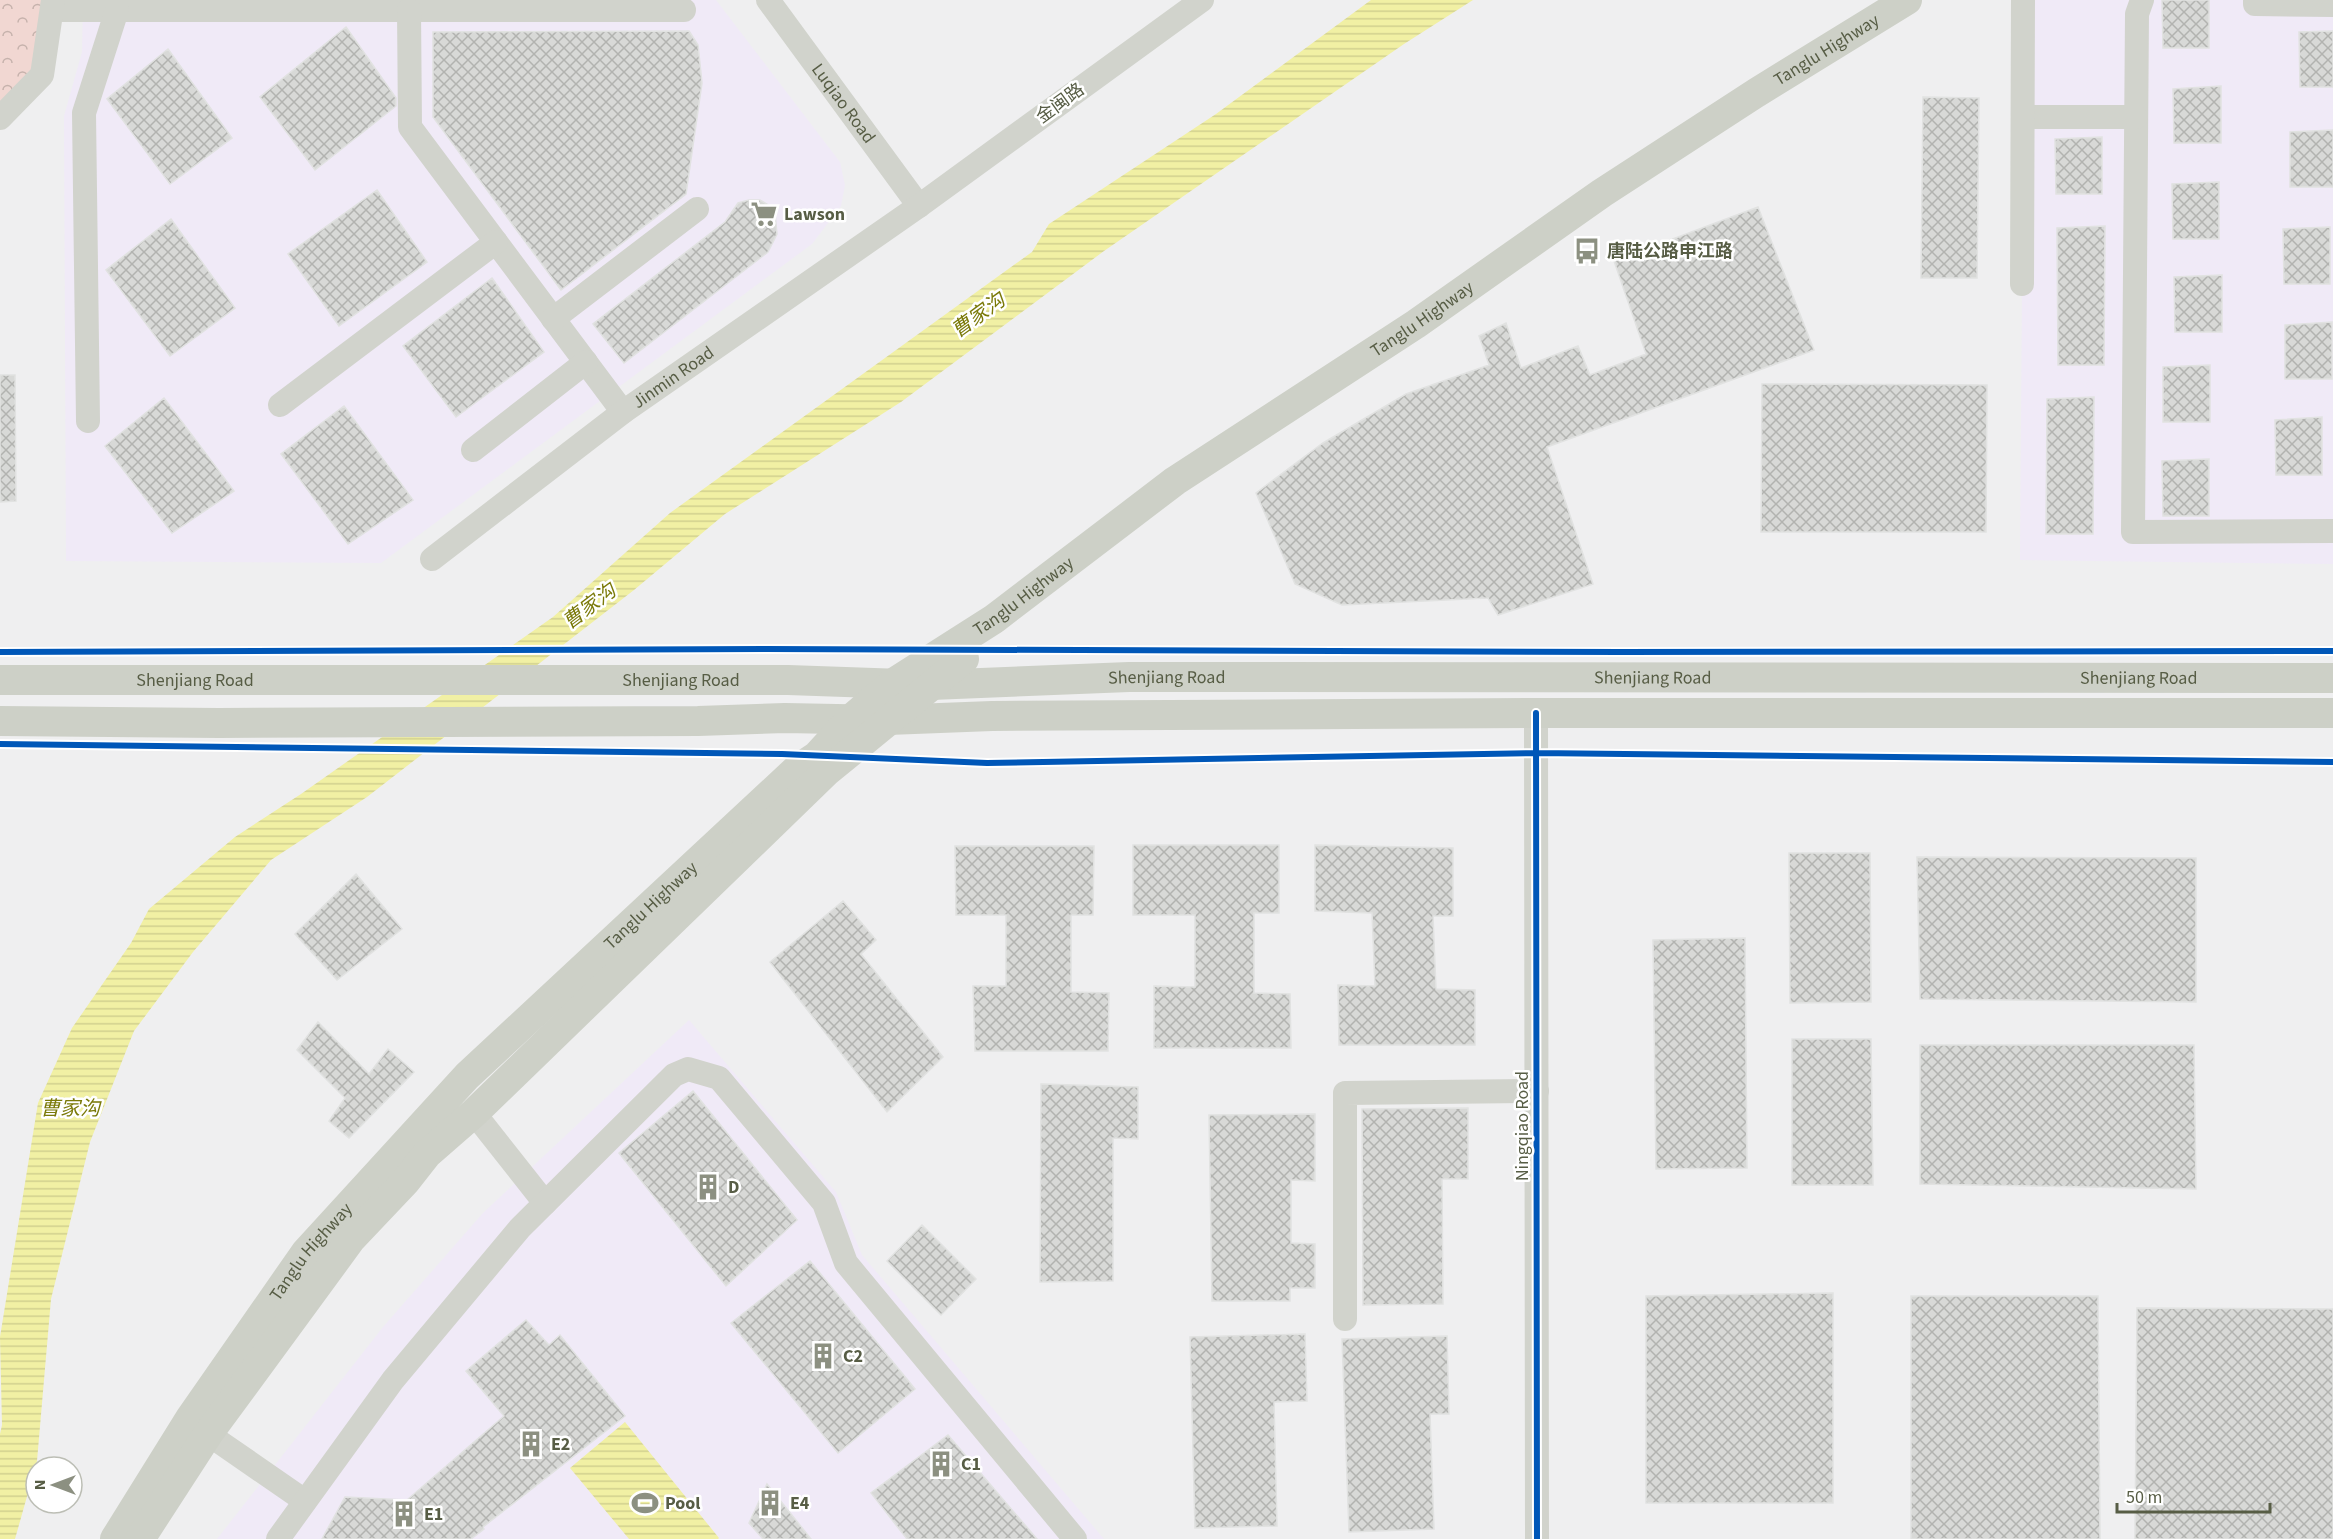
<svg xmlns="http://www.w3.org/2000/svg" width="2333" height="1539" font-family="'Source Sans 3','Noto Sans SC',sans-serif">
  <defs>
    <pattern id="forest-crowns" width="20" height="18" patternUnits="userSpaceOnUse" patternTransform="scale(1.5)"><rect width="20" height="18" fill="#f1d7d2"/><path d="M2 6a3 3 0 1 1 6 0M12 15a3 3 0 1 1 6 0" fill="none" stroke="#c6b2ac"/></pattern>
    <pattern id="water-rules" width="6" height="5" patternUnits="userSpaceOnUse" patternTransform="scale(1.5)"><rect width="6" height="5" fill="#f1f0a4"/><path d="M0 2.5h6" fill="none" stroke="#d1d08f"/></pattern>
    <pattern id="building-cross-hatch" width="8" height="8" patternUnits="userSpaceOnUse" patternTransform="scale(1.5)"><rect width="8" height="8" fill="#d8d9d7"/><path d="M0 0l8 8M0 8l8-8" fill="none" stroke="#b2b3b0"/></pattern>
  </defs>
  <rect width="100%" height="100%" fill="#efeff0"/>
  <path fill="#f0eaf7" d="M83,0H716L840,162L845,185L841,206L812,244L381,563L66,561L64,116L82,52Z
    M2036,0H2333V564L2020,560L2024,6Z
    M689,1020L836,1192L862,1255L1104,1539H217L383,1327L483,1213Z"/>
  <path fill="url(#forest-crowns)" d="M0,0H41L42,75L0,110Z"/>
  <path fill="url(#water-rules)" d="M1371,0H1473L1404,44L1104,251L901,402L725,514L634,590L367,797L271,860L193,952L134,1031L90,1142L51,1299L37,1461L15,1539H0V1434L2,1425L0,1337L38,1103L72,1028L131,943L149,909L235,837L301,794L553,617L670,513L1032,252L1049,224L1216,114Z
    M625,1422L719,1538L718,1539H629L570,1468Z"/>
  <path fill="url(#building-cross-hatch)" stroke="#e1e2e1" stroke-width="1.5" d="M2162,0H2209V48H2163Z
    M346,27L396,98V106L315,170L260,97Z
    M689,31L698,45L702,83L686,194L561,290L433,117V32Z
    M2333,31V87H2300L2299,32Z
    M168,49L232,138L170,184L107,99Z
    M2221,86V143H2174L2173,89Z
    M1923,97L1979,98L1977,278H1921Z
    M2333,130V187H2290V132Z
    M2102,137V194H2056L2055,139Z
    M2219,182V239H2173L2172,184Z
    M377,190L427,262L339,326L288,254Z
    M749,200H760L770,206L775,214L777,234L768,252L624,363L593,324L725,222L738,203Z
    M1758,207L1814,350L1547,447L1593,584L1498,615L1488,598L1342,605L1295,584L1256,493L1323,443L1406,394L1489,365L1479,336L1506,323L1521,368L1578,346L1590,375L1646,354L1614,261Z
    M171,219L235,308L170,356L106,270Z
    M2105,226L2104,365H2058L2057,228Z
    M2330,227V284H2284L2283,229Z
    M2222,275V332H2175L2174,277Z
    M492,278L544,352L456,417L403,346Z
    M2332,322V379H2285V325Z
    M2210,365V422H2163V367Z
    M0,375H15L16,501L0,502Z
    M1762,384L1987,385L1986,532H1761Z
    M2094,397L2093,534H2046L2047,399Z
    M164,398L234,491L172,533L105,446Z
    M344,406L413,500L348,544L281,454Z
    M2322,417V475H2276L2275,420Z
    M2209,459V516H2163L2162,461Z
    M1133,845H1279V913H1254V993L1290,994L1291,1048H1154V986L1195,987V915H1133Z
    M1315,845L1453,848V916H1433L1436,989L1475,990V1045H1339L1338,985L1375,986L1372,913L1315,911Z
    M955,846H1094L1093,915H1071V992L1109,993L1108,1051H975L973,986H1006V915H956Z
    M1789,853H1870L1871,1002L1790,1003Z
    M1917,857L2196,858V1002L1920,999Z
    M356,874L402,929L337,980L295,934Z
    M843,901L876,940L861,954L943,1057L887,1112L770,962Z
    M1745,938L1747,1168L1656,1169L1653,940Z
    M318,1022L369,1074L388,1049L414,1072L349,1138L329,1121L345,1098L297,1050Z
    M1792,1039H1871L1873,1185H1792Z
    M1920,1045H2194L2196,1189L1920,1184Z
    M1041,1084L1138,1087V1139L1113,1138V1281L1040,1282Z
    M693,1091L797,1220L726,1286L619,1153Z
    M1468,1108V1179H1442L1443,1304L1363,1305L1362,1109Z
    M1315,1114V1181L1291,1180V1243L1315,1244V1288H1290V1301H1212L1209,1115Z
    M922,1225L976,1279L941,1315L887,1261Z
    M810,1261L915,1389L838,1453L731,1323Z
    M1833,1293V1503H1646V1296Z
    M1911,1296H2098L2100,1539H1911Z
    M2137,1308L2333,1309V1539H2135Z
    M526,1320L549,1345L560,1335L625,1416L483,1527L484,1529L471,1539H322L345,1497L407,1500L504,1416L466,1371Z
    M1305,1334L1307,1401L1274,1402L1277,1526L1195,1528L1190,1337Z
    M1447,1336L1449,1414H1430L1434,1529L1349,1532L1342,1339Z
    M948,1435L1037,1539H907L871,1493Z
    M767,1484L811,1539H763L749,1523Z"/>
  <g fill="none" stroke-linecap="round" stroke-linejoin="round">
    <g stroke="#d1d3cc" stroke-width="24">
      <path id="s1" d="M768,0L919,206"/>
      <path d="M2142,0L2137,14L2133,532L2333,531"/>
      <path d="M2255,0V4L2333,5"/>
      <path d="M52,10H684"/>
      <path d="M409,10L410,127L623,412"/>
      <path d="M2023,117H2136"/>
      <path d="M0,118L42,75L53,0"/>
      <path d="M2022,284L2023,0"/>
      <path d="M553,319L697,209"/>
      <path d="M280,405L496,242"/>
      <path d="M88,421L84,113L117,10"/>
      <path d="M473,450L586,362"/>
      <path id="s2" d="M432,559L623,412L919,206L1202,0"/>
      <path d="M1536,713L1537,1539"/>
      <path d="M474,1113L545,1203"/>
      <path d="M1345,1319V1093L1537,1091"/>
      <path d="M208,1434L305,1501"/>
      <path d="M278,1539L393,1380L520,1228L674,1075L688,1069L719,1078L824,1203L846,1263L1075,1539"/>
    </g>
    <g stroke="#cdd0c7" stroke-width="30">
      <path id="s3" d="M0,680H788L931,685L1129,677L2333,678"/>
      <path d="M0,721L219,723L698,721L785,718L888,720L992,716L1536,713H2333"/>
      <path id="s4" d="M115,1539L191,1417L306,1252L467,1076L796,770L817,756L851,719L892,684L994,619L1175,481L1416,324L1602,193L1756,93L1907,0"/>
      <path d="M140,1539L208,1434L351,1239L405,1182L427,1154L474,1113L826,772L964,659"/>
    </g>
    <g stroke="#fff" stroke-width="10">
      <path id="cycleway" d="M0,652L768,649L1622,652L2333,651
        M1536,713L1537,1539
        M0,744L782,754L987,763L1536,753L2333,762"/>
    </g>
    <use href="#cycleway" stroke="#0057b8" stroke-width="6"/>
  </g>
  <defs>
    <g id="supermarket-bare" transform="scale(2.07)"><path d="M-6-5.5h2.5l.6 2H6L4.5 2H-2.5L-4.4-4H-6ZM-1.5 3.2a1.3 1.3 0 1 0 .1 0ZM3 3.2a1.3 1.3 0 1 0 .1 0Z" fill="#8c9081" stroke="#fff" stroke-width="2.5" paint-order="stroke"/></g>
    <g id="bus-bare" transform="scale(2.07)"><path d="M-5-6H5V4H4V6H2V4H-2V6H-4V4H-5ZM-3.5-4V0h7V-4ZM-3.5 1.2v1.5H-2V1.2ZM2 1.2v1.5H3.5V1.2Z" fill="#8c9081" stroke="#fff" stroke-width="2.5" paint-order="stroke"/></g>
    <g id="building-bare" transform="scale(2.07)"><path d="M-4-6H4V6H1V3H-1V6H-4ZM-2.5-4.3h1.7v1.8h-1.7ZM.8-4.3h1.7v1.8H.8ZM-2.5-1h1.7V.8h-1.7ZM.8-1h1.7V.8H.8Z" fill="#8c9081" stroke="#fff" stroke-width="2.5" paint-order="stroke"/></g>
    <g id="stadium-bare" transform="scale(2.07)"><path d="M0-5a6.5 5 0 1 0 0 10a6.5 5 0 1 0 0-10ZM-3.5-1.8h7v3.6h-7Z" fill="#8c9081" stroke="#fff" stroke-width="2.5" paint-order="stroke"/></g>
  </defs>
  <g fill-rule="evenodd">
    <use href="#supermarket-bare" x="764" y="214"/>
    <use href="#bus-bare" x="1587" y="251"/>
    <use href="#building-bare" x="708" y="1187"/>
    <use href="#building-bare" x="823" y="1356"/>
    <use href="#building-bare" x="531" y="1444"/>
    <use href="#building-bare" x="941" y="1464"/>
    <use href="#stadium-bare" x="645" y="1503"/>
    <use href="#building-bare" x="770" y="1503"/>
    <use href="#building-bare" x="404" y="1514"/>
  </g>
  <g text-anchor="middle" stroke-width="5" stroke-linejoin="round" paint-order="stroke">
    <g font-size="18" fill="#575d45" stroke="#fff">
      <text dy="6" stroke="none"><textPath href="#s4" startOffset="2292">Tanglu Highway</textPath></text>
      <text dy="6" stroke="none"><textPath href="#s1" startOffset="128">Luqiao Road</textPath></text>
      <text transform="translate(1060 103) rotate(-36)" y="6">金闽路</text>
      <text dy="6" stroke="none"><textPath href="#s4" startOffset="1806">Tanglu Highway</textPath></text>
      <text dy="6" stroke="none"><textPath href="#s2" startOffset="302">Jinmin Road</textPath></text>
      <text dy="6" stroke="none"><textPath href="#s4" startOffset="1320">Tanglu Highway</textPath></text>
      <text dy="6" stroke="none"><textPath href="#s3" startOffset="2139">Shenjiang Road</textPath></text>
      <text dy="6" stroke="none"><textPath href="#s3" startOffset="1167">Shenjiang Road</textPath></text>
      <text dy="6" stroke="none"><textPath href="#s3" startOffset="1653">Shenjiang Road</textPath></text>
      <text dy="6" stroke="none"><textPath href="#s3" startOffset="195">Shenjiang Road</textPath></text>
      <text dy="6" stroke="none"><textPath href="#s3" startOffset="681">Shenjiang Road</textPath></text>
      <text dy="6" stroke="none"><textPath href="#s4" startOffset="834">Tanglu Highway</textPath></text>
      <text transform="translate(1522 1126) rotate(-90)" y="6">Ningqiao Road</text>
      <text dy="6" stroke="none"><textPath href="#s4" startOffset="348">Tanglu Highway</textPath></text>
    </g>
    <g font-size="18" font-weight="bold" fill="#575d45" stroke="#fff" text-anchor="start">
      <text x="784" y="220">Lawson</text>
      <text x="1607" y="257">唐陆公路申江路</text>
      <text x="728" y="1193">D</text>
      <text x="843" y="1362">C2</text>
      <text x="551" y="1450">E2</text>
      <text x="961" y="1470">C1</text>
      <text x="665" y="1509">Pool</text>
      <text x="790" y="1509">E4</text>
      <text x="424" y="1520">E1</text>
    </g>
    <g font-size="20" font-style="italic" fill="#7a7908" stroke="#fff">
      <text transform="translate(978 315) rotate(-36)" y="7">曹家沟</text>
      <text transform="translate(589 606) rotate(-37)" y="7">曹家沟</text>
      <text x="70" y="1115">曹家沟</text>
    </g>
  </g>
  <g transform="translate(54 1485) rotate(270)"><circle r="28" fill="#ffffff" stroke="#bcbeb5" stroke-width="1.5"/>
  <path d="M0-4.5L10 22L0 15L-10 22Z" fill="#8c9081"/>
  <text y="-9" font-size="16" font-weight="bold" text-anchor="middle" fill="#575d45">N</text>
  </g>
  <path d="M2117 1503v9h153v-9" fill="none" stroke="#575d45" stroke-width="3"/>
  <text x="2126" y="1503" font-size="18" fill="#575d45" stroke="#ffffff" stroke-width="4.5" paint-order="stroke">50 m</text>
</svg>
